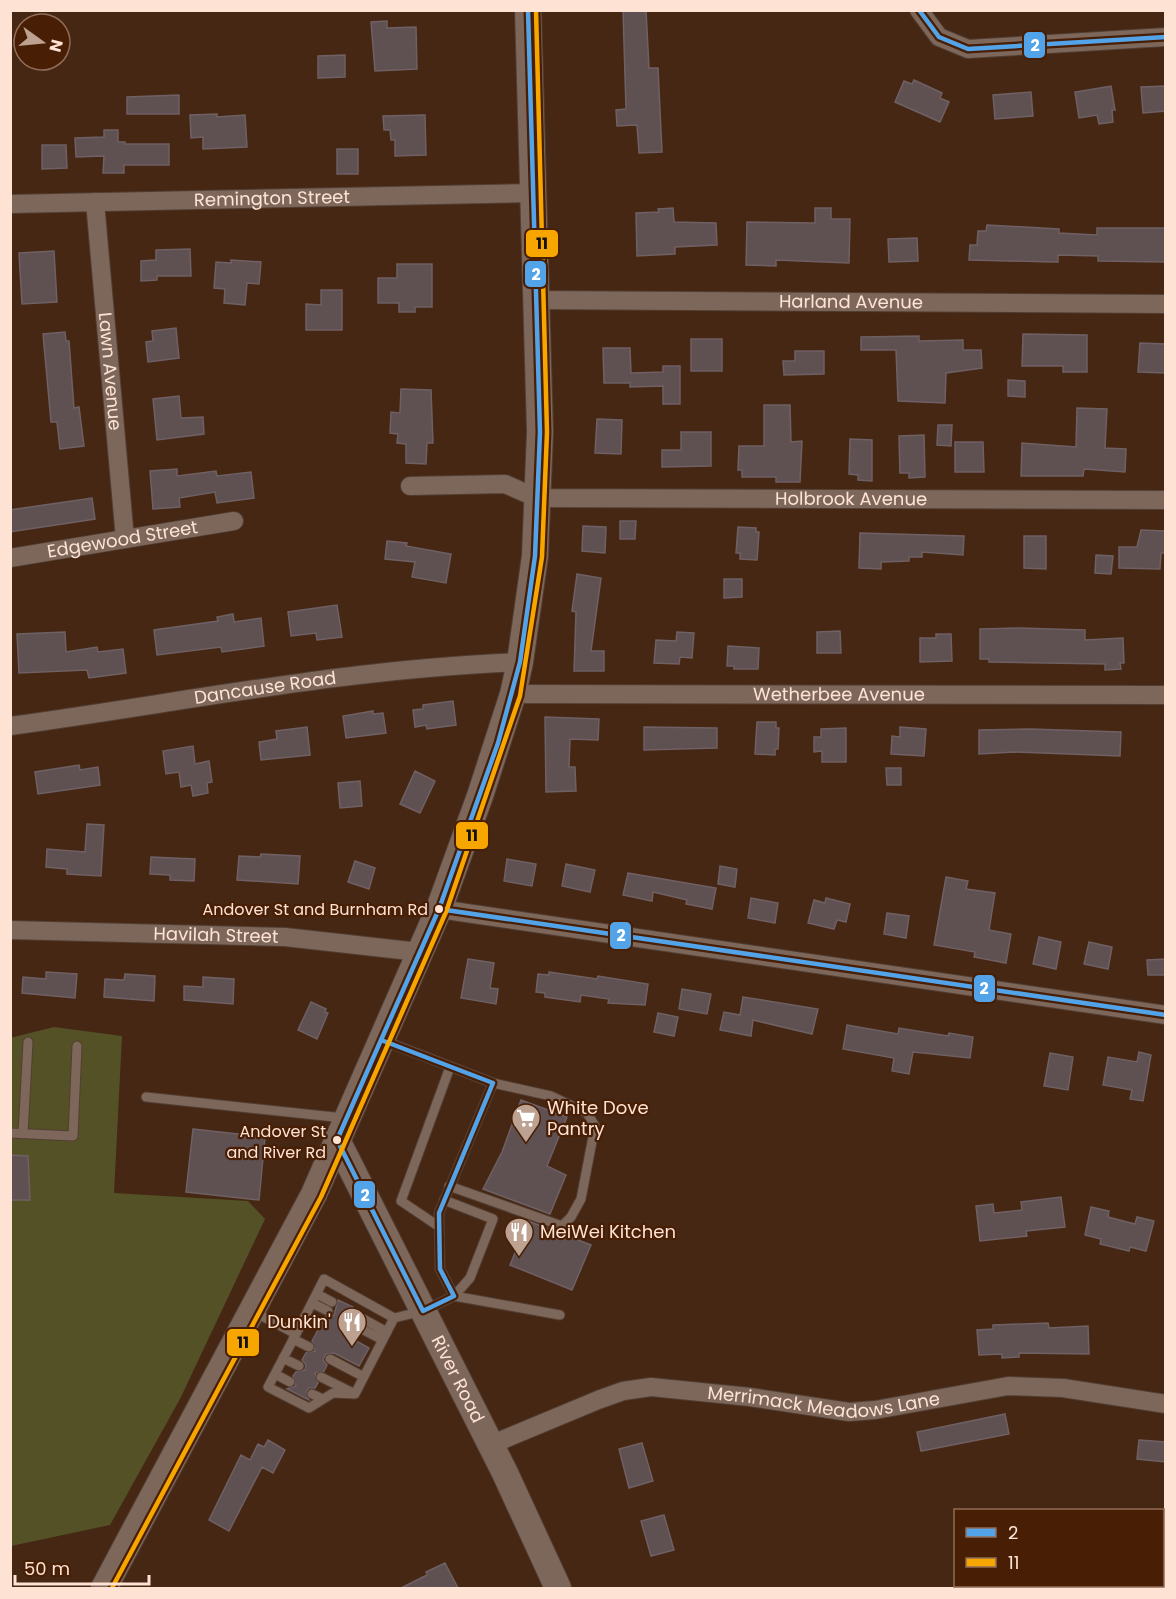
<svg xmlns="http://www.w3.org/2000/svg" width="1176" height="1599" font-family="Poppins,sans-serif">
  <rect width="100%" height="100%" fill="#452714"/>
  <path fill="#555127" d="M54,1027L122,1036L114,1193L248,1201L265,1219L180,1399L110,1525L11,1546L10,1038Z"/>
  <path fill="#5f5052" stroke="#6f6063" stroke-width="1.5" d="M623,10H646L649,68H658L662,152L639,153L637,125L617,126L616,110L626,109Z
    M387,21V28L416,27L417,69L375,71L371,22Z
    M345,55V77L318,78V56Z
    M914,80L942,93L940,98L949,102L940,122L895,102L904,81L912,84Z
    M1111,86L1115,110H1112L1113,122L1099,124L1097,115L1079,118L1075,92Z
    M1166,86V111L1143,113L1141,87Z
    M1031,92L1033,116L995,119L993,95Z
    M179,95V114H127V97Z
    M217,114V117L245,115L247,147L203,149V137L191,138L190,115Z
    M425,115L426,155L395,156V140H391L390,130H384L383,116Z
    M104,130H118V142H125V144H169V165H124V173H103L104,156L76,157L75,138L104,137Z
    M42,145H66L67,168L42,169Z
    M337,149H358V174H337Z
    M673,208L674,222L716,223L717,245L675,247V254L637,256L636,213L659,212L658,209Z
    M815,208H831V219H850L849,263L776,260V266L746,265L747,222L815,223Z
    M987,225L1059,229V233L1097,235V228H1166V262L1098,261V256L1058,255V262H1053L969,260L970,245H977L978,231H986Z
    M917,238L918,261L889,262L888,239Z
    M190,249L191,276H157V280L141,281V261L156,260V250Z
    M54,251L57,302L22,304L19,253Z
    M231,260L261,262L259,284L247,283L245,305L224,303L225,289L214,288L216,262L231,263Z
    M397,264H432V307H415V312H399V303H378V278H397Z
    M321,290H342V330H306V304L321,305Z
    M176,328L179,358L148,362L146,342L153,341L152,331Z
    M65,332L66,341H69L74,408L79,407L84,446L60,449L57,422H51L43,334Z
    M1023,334L1087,335V372H1063V366H1022Z
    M919,336V341L963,340V350H981L982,368L946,373L945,403L898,401L896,350H861V337Z
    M691,339H722V371H691Z
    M1140,343L1166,344V373L1138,372Z
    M603,348H630L631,373L663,372V366H680V404H663V386L630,387V383H604Z
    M795,351H824V374L784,375L783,361H795Z
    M1008,380L1025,381V397L1008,396Z
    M401,389L431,390L433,443H427L426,464L406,463V444L397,443L398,434L390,433L391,412L400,413Z
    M179,396L181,418L203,417L204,434L157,440L153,399Z
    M764,405H790L791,442L802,441L800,482H776V477H742V470H738L739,446H764Z
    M1077,408L1107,409L1105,448L1126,449L1125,472L1084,469L1083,476H1021L1022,443L1076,447Z
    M597,419L622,420L621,454L595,453Z
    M938,425H952L951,446L937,445Z
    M681,432H711V466L662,467V450H681Z
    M924,435L925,477L909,478V473H900L899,436Z
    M850,439L872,440V481L858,480V475L849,474Z
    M955,442H983L984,472H955Z
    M177,469V476L216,471L217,476L251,472L254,498L217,503L215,492L179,498L180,507L153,509L150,471Z
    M92,498L95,519L10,532V510Z
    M620,521H636L635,539H620Z
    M583,526L606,527L605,553L582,551Z
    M738,527L756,528V532H759L757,560L740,559V553H736Z
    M1141,530L1165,531V553H1161L1160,569L1119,568V547H1137Z
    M860,533L964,536L963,555L922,552V557H909V561L881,562V569L859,568Z
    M1024,536H1046V569L1024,568Z
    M387,541L407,543L406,546L451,554L446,583L412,577L415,562L385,559Z
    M1096,555L1113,556L1111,574L1095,573Z
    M577,574L601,578L591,651H604V671H574L576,612L572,611Z
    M724,579H742V597L724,598Z
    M337,605L342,637L317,640L316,633L291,636L288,612Z
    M233,614L234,622L261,618L264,646L222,652L221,647L157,655L154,630L218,621L217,617Z
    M1019,628L1085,630V640L1123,638L1124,663H1120L1121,669L1105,670V664L989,662V659H980V629Z
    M840,631L841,653H817V632Z
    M65,632L66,652L97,647L98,652L123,649L126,673L89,678L87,670L19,673L17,634Z
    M677,632L694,633L692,658L680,657L679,664L654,663L656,640L676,641Z
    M936,634H951L952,661L920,662V638H936Z
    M728,646L759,648L758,669H734V666H727Z
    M453,701L456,725L427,729L426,725L415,727L413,710L423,709V705Z
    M373,711V714L383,713L386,733L346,738L343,716Z
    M545,717L599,719L598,740L570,739L569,767H575L576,791L546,792Z
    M757,722H776V728H779L778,749H775V755L755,754Z
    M307,727L310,755L261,760L259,742L277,739L276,731Z
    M644,727L717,728V748L644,750Z
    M900,727L926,729L924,756L891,754L892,736L900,737Z
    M846,728V762H822V751L814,752V737H821V729Z
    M1030,729L1121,732L1120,756L1014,752L979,754V730Z
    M193,746L195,764L209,761L212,782L207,783L208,793L193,796L191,785L181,787L179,772L166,774L163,751Z
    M79,765L80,770L98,767L100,785L38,794L35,772Z
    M886,768H901V785H887Z
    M415,771L435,781L420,813L400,804Z
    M360,781L362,806L340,808L338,783Z
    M87,824L104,825L101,876L67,874V869L46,867L47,849L85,852Z
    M261,854L300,856L298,884L237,880L239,856L260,857Z
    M151,857L195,859L194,881L170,880V875L150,874Z
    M507,859L536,864L532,886L504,881Z
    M355,861L375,868L369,889L348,882Z
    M566,864L595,870L590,892L562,886Z
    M720,866L737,869L735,887L718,884Z
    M628,873L716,888L712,909L686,904L687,900L653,892L652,901L623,895Z
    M946,877L968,881L966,889L995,893L989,930L1011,934L1006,963L974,957L975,952L934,945Z
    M751,898L778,903L775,923L748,918Z
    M826,898L850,904L846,922L837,920L834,929L808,923L814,900L825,903Z
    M887,913L909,916L906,938L884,934Z
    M1039,937L1061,942L1056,969L1033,964Z
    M1089,942L1112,947L1108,969L1084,964Z
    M468,959L494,963L490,988L498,989L496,1004L461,998Z
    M1166,959V975H1148L1147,960Z
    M46,972L77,974L75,998L22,993L23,977L46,979Z
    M549,972L597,979L598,976L648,984L645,1005L608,1003L609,999L581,995L580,1002L545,997V993L536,992L538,974L549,975Z
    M125,974L155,976L154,1001L104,997L105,979L124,980Z
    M203,977L234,979L233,1004L184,1000V986L203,987Z
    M682,989L711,994L707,1014L679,1009Z
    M743,997L818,1009L812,1034L753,1020L751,1036L720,1030L724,1012L740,1015Z
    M311,1002L326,1009L325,1012L328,1013L317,1039L298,1030Z
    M658,1013L678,1017L674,1036L654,1032Z
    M847,1025L898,1034L899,1028L948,1036L949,1033L973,1037L970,1058L913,1052L909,1074L892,1071L894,1058L843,1049Z
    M1139,1052L1151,1055L1143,1101L1130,1099L1132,1090L1103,1085L1108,1057L1137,1062Z
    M1050,1053L1073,1057L1068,1090L1044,1086Z
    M521,1100L567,1117L547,1166L566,1175L550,1214L483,1189L502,1152Z
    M193,1129L265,1137L259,1200L186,1192Z
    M10,1155L28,1156L30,1200H10Z
    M1061,1197L1065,1227L1026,1231L1027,1236L980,1241L976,1206L993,1204L994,1213L1022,1210L1021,1202Z
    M1091,1207L1109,1211L1108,1217L1135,1224L1137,1217L1154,1221L1146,1251L1130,1247L1129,1251L1100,1244L1101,1239L1085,1235Z
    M528,1221L591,1245L572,1290L510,1265Z
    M338,1300L353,1307L348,1310V1317L344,1320L347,1329L344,1334L369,1348L359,1366L334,1353L326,1354L323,1360L327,1365L324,1371L315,1373L318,1383L315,1388H309L306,1392L309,1400L287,1389L296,1386L293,1376L296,1372L305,1370L306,1365L302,1360L306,1353L315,1351L312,1341L325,1317L334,1315Z
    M1048,1323L1049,1328L1088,1326L1089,1354L1019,1353V1357L1002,1358V1354L979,1355L977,1330L993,1329V1325Z
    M1005,1414L1009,1434L921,1451L917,1432Z
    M268,1440L285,1450L273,1473L262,1467L229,1531L209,1520L241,1455L250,1460L258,1444L264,1447Z
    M1139,1440L1166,1442V1462L1137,1459Z
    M642,1443L653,1481L629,1488L619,1449Z
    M664,1515L674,1550L651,1556L641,1521Z
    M445,1563L458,1588H401L427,1575L426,1572Z"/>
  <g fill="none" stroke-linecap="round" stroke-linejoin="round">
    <g stroke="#533e32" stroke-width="11">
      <path id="lane" d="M382,1040L493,1083L551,1096L587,1113L595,1126L581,1199L571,1217L562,1226L449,1186
        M146,1097L344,1118
        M10,1133L73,1136L77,1046
        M23,1134L28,1042
        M444,1200L493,1219L470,1278L454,1296L560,1315
        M438,1226L401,1201L450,1067
        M317,1294L332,1302
        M312,1303L328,1311
        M254,1312L296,1334L324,1279L394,1318L423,1311L454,1296L440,1269L439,1213L493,1083
        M354,1314L387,1332
        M350,1323L383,1340
        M296,1334L268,1387L309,1408L333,1393L355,1394L394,1318
        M293,1339L309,1347
        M283,1358L299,1366
        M330,1359L364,1377
        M275,1374L290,1382
        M321,1377L353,1393
        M312,1394L323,1399"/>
    </g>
    <g stroke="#533e32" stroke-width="20">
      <g id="street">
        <path d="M919,10L939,37L968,49L1166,37"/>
        <path id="s1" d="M95,202L125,539"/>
        <path id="s2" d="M10,204L533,193"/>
        <path id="s3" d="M536,300L1166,304"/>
        <path id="s4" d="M410,486L505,484L537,498L1166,500"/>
        <path id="s5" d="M10,558L234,521"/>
        <path id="s6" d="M513,694L1166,695"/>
        <path id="s7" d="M10,726C179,703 349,668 520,662"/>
        <path d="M439,909L1166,1015"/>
        <path id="s8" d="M10,930L285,937L419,952"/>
        <path id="s9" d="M490,1445L598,1400L623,1391L651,1387L750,1397L849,1412L875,1410L1008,1386L1063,1388L1166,1404"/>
      </g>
    </g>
    <g stroke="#533e32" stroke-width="28">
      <g id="secondary">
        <path id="s10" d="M337,1140L505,1473L558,1588"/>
        <path d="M104,1588L314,1194L439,909L480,796L513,694L520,662L535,556L540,432L528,10"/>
      </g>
    </g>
    <use href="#lane" stroke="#7d675b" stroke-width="9"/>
    <use href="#street" stroke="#7d675b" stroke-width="18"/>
    <use href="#secondary" stroke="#7d675b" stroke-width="26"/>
    <g stroke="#481e04" stroke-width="9">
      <path id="bus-1" d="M919,10L939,37L968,49L1166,37
        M439,909L1166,1015
        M381,1040L493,1083L439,1213L440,1269L454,1296L423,1311L337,1140Z
        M381,1040L439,909L498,743L520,662L535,556L540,432L528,10"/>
    </g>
    <g stroke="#481e04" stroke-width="9">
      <path id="bus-2" d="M112,1588L321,1197L446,912L520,696L542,557L547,432L536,10"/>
    </g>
    <use href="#bus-1" stroke="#53a3e8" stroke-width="4.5"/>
    <use href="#bus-2" stroke="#f7a600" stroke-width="4.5"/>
  </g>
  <defs>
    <g id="supermarket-pin" transform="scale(1.5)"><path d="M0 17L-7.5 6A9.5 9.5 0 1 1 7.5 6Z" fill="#bda191" stroke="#481e04"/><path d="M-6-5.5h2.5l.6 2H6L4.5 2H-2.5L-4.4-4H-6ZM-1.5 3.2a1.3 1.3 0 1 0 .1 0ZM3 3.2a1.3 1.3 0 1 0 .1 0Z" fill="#fff"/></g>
    <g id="restaurant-pin" transform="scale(1.5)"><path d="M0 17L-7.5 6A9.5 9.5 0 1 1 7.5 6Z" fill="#bda191" stroke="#481e04"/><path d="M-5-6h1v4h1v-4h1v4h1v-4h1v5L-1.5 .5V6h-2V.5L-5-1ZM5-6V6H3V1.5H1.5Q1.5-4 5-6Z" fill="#fff"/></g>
  </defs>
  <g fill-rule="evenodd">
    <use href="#supermarket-pin" x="526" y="1118"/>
    <use href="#restaurant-pin" x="519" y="1232"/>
    <use href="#restaurant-pin" x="352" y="1322"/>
  </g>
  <g fill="#fee2d4" stroke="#481e04" stroke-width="2">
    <circle cx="439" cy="909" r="5"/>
    <circle cx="337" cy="1140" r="5"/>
  </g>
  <g text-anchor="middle" stroke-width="4.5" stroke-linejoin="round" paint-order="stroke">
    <g font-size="16" fill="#fee2d4" stroke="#481e04" text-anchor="end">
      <text x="428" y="915">Andover St and Burnham Rd</text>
      <text x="326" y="1137">Andover St<tspan x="326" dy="21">and River Rd</tspan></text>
    </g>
    <g font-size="18" fill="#fee2d4" stroke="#481e04">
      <text dy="6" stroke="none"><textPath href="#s2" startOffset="262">Remington Street</textPath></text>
      <text dy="6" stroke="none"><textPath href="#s3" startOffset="315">Harland Avenue</textPath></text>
      <text dy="6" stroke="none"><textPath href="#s1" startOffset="170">Lawn Avenue</textPath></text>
      <text dy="6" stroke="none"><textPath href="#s4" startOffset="444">Holbrook Avenue</textPath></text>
      <text dy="6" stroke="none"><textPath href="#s5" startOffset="114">Edgewood Street</textPath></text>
      <text dy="6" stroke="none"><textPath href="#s7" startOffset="258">Dancause Road</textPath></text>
      <text dy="6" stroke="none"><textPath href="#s6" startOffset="326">Wetherbee Avenue</textPath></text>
      <text dy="6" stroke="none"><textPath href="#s8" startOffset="206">Havilah Street</textPath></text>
      <text dy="6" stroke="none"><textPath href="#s10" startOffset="268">River Road</textPath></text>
      <text dy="6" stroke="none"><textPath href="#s9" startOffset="346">Merrimack Meadows Lane</textPath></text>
    </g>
    <g font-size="18" fill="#fee2d4" stroke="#481e04" text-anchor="start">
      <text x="547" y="1114">White Dove<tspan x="547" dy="21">Pantry</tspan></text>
      <text x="540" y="1238">MeiWei Kitchen</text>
      <text x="331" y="1328" text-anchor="end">Dunkin'</text>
    </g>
  </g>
  <g stroke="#481e04" stroke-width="2">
    <rect x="1023" y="31" width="23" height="28" rx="6" fill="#53a3e8"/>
    <rect x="525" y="229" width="34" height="29" rx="6" fill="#f7a600"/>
    <rect x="524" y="260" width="23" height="28" rx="6" fill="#53a3e8"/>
    <rect x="455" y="821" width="34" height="29" rx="6" fill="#f7a600"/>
    <rect x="609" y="921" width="23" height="29" rx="6" fill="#53a3e8"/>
    <rect x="973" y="974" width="23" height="29" rx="6" fill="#53a3e8"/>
    <rect x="353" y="1180" width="23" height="29" rx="6" fill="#53a3e8"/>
    <rect x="226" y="1328" width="34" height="29" rx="6" fill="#f7a600"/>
  </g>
  <g font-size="16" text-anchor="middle" font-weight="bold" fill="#fff">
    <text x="1035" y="51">2</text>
    <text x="536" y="280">2</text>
    <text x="621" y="941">2</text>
    <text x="984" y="994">2</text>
    <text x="365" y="1201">2</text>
  </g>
  <g font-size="16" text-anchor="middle" font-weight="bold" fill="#111">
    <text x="542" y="249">11</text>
    <text x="472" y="841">11</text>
    <text x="243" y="1348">11</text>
  </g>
  <rect width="1176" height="1599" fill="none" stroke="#fee2d4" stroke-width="24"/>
  <rect x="954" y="1509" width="210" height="78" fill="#481e04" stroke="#916c57" stroke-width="1.5"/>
  <rect x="966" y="1528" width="30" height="9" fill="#53a3e8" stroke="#916c57" stroke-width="1.5"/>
  <text x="1008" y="1539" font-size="18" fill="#fee2d4">2</text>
  <rect x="966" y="1558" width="30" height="9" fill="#f7a600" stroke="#916c57" stroke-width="1.5"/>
  <text x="1008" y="1569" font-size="18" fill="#fee2d4">11</text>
  <g transform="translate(42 42) rotate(105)"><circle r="28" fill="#481e04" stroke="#916c57" stroke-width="1.5"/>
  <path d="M0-4.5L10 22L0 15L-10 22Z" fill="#bda191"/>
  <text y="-9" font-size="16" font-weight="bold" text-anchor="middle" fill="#fee2d4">N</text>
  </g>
  <path d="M15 1575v9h134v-9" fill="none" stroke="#fee2d4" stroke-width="3"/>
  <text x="24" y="1575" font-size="18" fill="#fee2d4" stroke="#481e04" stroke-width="4.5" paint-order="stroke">50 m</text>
</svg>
